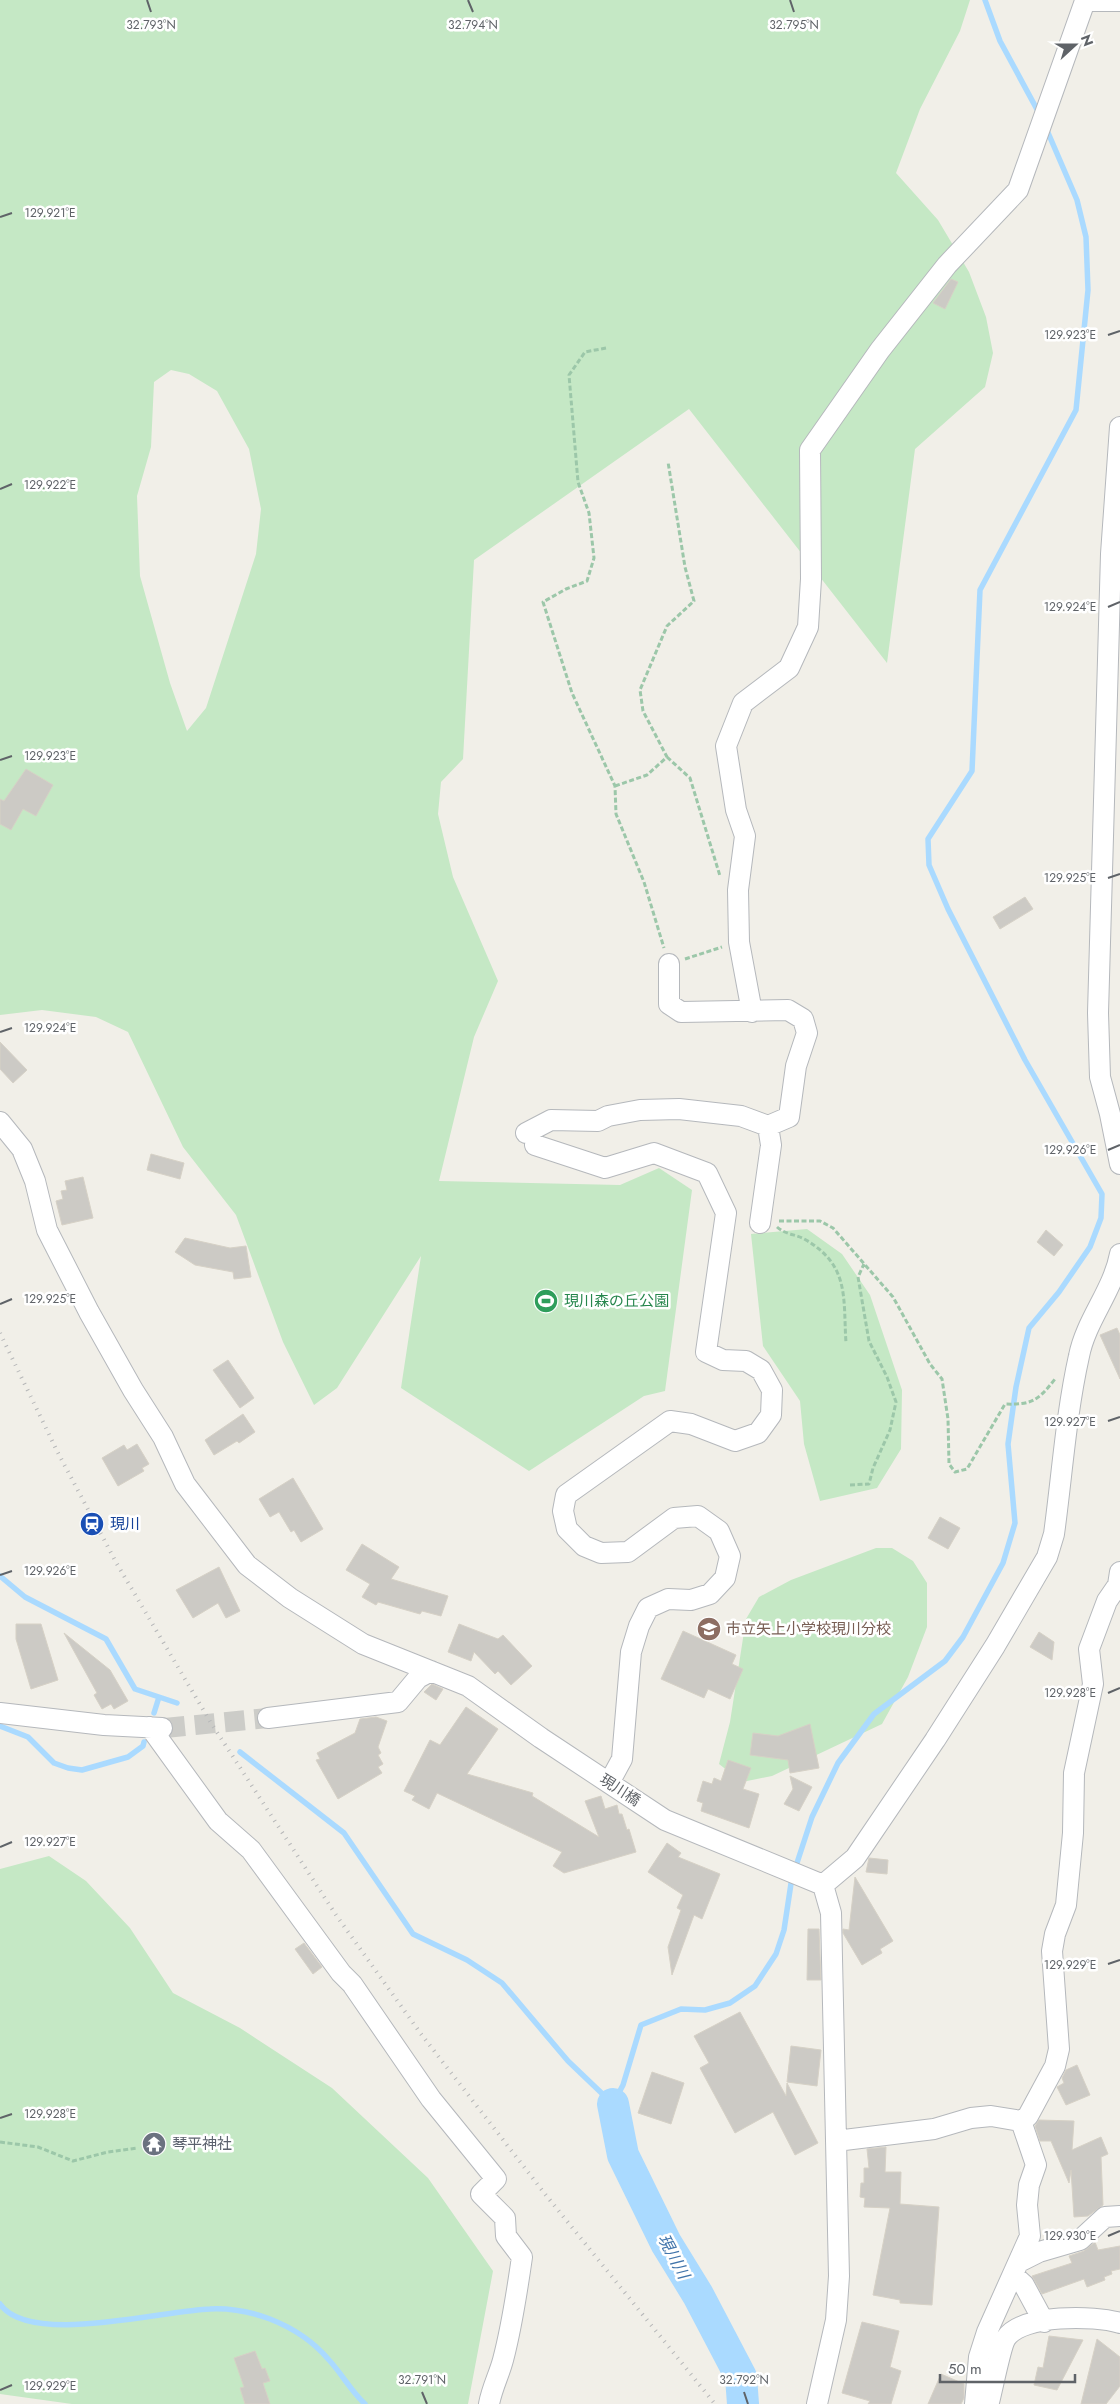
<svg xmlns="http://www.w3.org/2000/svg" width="1120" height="2404" font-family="Jost,'Noto Sans JP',sans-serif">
  <rect width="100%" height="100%" fill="#f1efe8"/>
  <path fill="#c5e8c5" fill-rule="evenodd" d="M0,0H970L960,31L920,109L896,173L938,220L969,272L986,317L993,353L985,387L915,449L887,663L689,409L474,560L463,759L441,782L438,814L453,877L498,981L474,1037L439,1181L620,1185L659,1168L692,1190L665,1391L644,1396L529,1471L401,1388L421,1256L337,1388L314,1405L283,1342L236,1215L183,1147L128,1032L96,1017L42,1010L0,1015ZM171,370L189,374L217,391L249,449L261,509L256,554L206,708L187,731L170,683L140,576L137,496L151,447L154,382Z
    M807,1229L842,1254L870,1295L902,1390L901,1449L877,1488L820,1501L804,1444L800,1401L763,1346L751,1234Z
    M876,1548H892L913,1561L927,1583V1627L908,1677L882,1724L772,1776L742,1782L719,1764L730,1722L746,1619L759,1597L791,1580Z
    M49,1856L86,1881L130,1928L173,1993L240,2028L332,2088L428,2178L493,2271L468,2404H72L0,2394V1869Z"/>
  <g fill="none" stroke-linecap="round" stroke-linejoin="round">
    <path stroke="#aadaff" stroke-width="5.5" d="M985,0L1000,41L1040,115
      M0,1576L25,1597L106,1639L135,1689L177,1703
      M154,1713L159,1697
      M0,1726L28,1737L54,1763L68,1768L82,1770L128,1757L143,1746L144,1742
      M240,1752L344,1833L413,1934L467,1960L502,1983L568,2061L613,2104L623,2085L641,2025L681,2009L705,2010L730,2003L755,1986L776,1954L784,1930L792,1877
      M795,1869L812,1817L838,1763L874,1714L945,1661L963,1637L1003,1563L1015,1523L1008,1444L1016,1387L1029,1328L1059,1292L1090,1247L1101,1218L1102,1194L1025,1060L948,909L929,865L928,839L972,771L980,590L1076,410L1088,290L1086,237L1077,200L1046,128
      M0,2304C30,2347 164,2310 210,2309C231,2308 251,2312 270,2319C293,2328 313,2341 329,2360C342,2374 351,2391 365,2404"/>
    <path stroke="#aadaff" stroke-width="32" d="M613,2104L623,2155L666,2243L698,2295L741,2377L743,2404"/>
  </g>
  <path fill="#cccac5" stroke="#d6d1c6" d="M951,279L958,282L945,309L933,303Z
    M26,769L53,785L36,816L23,809L11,830L0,824V799L4,801Z
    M1025,897L1033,909L1000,929L993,917Z
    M0,1042L27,1070L13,1083L0,1069Z
    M151,1154L184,1163L180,1179L147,1170Z
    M83,1177L93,1218L62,1225L56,1201L63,1199L61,1191L67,1190L65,1181Z
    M1046,1230L1063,1245L1054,1256L1037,1242Z
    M185,1238L230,1248L246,1246L251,1277L234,1279L233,1272L195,1265L175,1252Z
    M1117,1328L1120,1335V1379L1100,1335Z
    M228,1360L254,1398L240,1408L213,1370Z
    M243,1414L255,1432L239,1443L237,1441L214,1455L205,1440Z
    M137,1444L149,1464L142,1468L144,1471L118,1486L102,1458L124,1445L127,1450Z
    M293,1478L323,1529L301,1542L294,1530L291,1532L279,1512L270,1517L259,1499Z
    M940,1517L960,1528L948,1549L928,1538Z
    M362,1544L399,1567L391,1579L448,1596L441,1616L422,1611L420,1614L378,1602L376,1605L362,1597L370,1584L346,1570Z
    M219,1567L240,1611L226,1618L218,1603L193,1618L176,1590Z
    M16,1624H41L58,1680L31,1689L16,1639Z
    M459,1624L498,1639L503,1635L532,1666L511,1685L498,1671L495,1674L474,1652L471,1661L448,1652Z
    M683,1631L736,1655L732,1664L743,1669L730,1699L708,1689L704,1698L661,1679Z
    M1039,1632L1054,1642L1052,1660L1030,1647Z
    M64,1633L110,1670L128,1701L114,1709L111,1704L102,1709L94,1695L97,1693Z
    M432,1684L443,1689L436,1700L424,1692Z
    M466,1707L498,1729L467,1774L533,1793L532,1796L599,1837L585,1801L601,1796L605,1809L617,1805L619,1814H622L627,1830L629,1829L636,1852L564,1873L553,1866L562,1852L437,1793L429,1809L412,1800L415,1796L404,1791L430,1740L440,1745Z
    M376,1717L387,1721L378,1747L381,1753L378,1755L383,1764L378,1767L382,1773L338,1799L316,1760L320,1759L317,1753L355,1733L360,1719Z
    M810,1724L819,1768L790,1773L788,1760L750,1755L753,1733L778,1736Z
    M728,1760L751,1768L743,1789L759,1794L749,1828L701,1811L703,1803L697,1801L703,1781L712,1784L714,1778L721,1781Z
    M790,1776L812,1787L799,1811L784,1804L793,1789Z
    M667,1843L681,1853L678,1857L720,1874L702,1919L694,1915L672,1975L668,1947L681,1910L677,1908L683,1895L648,1872Z
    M869,1858L888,1860L887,1874L866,1872Z
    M855,1877L893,1941L880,1949L882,1953L862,1965L843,1933V1929L849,1930Z
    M808,1929H819L821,1980H807Z
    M304,1943L322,1967L313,1974L295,1949Z
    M740,2012L786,2096L787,2083L818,2143L795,2155L773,2112L735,2133L700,2068L709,2063L694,2036Z
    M791,2046L821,2050L817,2086L787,2082Z
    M1077,2065L1090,2095L1066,2105L1057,2087L1064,2083L1062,2078L1066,2070Z
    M652,2072L684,2083L671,2124L638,2113Z
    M1039,2120L1074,2121L1072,2150L1101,2137L1108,2154L1101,2157L1103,2205L1088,2216L1074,2217L1071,2170L1069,2183L1051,2141H1040L1035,2126Z
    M886,2147L885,2172H901L900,2204L939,2207L932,2305L900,2303V2300L873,2295L890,2208L864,2207L865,2198L860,2197L861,2183H864V2168H869L867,2149Z
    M1095,2242L1098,2250L1120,2246V2269L1111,2271L1112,2274L1104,2277L1105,2280L1087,2287L1084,2279L1042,2294L1032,2276L1072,2263L1069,2256L1084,2251Z
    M862,2322L899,2331L890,2367L901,2371L891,2404H868L870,2401L842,2393Z
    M1049,2336L1083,2340L1057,2390L1034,2385L1038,2367L1043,2368Z
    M1097,2339L1120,2357V2386L1106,2404H1081Z
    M255,2351L262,2369L265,2368L270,2381L263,2383L270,2404H245L240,2388L244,2387L234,2358Z
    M941,2374L964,2384V2398L961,2404H928Z"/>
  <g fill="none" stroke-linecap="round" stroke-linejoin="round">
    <path stroke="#ccccc8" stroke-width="20" stroke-dasharray="20 10" stroke-linecap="butt" d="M165,1728L268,1718"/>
    <g stroke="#b5b8bc" stroke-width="22">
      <path id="minor" d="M1120,427L1111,554L1098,1013L1100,1077L1110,1114L1120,1164
        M752,1012L739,942L738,890L745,836L736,810L726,746L743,703L789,668L808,627L811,579L810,450L880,350L947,265L1018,190L1085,1H1119
        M0,1122L22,1149L35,1181L47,1230L89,1312L133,1390L163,1437L185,1484L247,1565L290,1598L363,1644L468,1686L541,1738L665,1820L823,1885
        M526,1133L551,1120L598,1121L608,1116L640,1110L679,1109L741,1116L768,1126L789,1117L796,1066L807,1033L803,1019L788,1010L681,1012L669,1004V964
        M535,1145L605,1168L654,1153L707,1173L726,1213L706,1352L723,1360L746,1361L761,1370L772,1390L771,1415L758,1433L735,1441L691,1424L670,1421L566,1495L563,1511L567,1529L584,1546L601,1553L628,1552L674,1518L698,1516L719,1531L730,1556L725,1578L710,1594L691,1600L668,1599L648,1608L639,1626L631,1652L622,1759L609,1783
        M760,1223L771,1145L768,1126
        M0,1713L104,1725L162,1728
        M268,1718L398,1702L418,1678L431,1671
        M150,1727L218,1821L251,1850L341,1973L352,1984L431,2099L496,2179L481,2194L505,2218L506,2236L522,2257C517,2292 512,2326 503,2360C499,2375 492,2388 489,2404
        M823,1885L855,1858L935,1740L995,1646L1047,1557L1054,1534C1062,1476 1066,1414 1079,1356C1086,1320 1113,1291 1120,1254
        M836,2141L934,2129L971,2118L991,2116L1021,2121L1028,2116L1055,2066L1059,2049L1052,1951L1055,1934L1066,1905L1073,1833L1074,1773L1093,1684L1089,1649L1107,1601L1118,1585L1120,1572
        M1019,2262L1039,2252L1080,2240L1105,2217L1120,2216
        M1013,2275L1024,2285L1044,2322
        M817,2404L836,2320L839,2276L831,1913L823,1885
        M975,2404L979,2357L987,2332L1030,2236L1027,2205L1029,2185L1036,2165L1021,2121
        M976,2404L989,2402C992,2391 1001,2345 1006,2338C1023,2314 1094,2315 1120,2323"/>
    </g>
    <path stroke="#9cc7a9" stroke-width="3" stroke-dasharray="5 2.5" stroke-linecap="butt" d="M606,348L585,352L569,375L578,482L589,513L594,558L587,581L566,589L543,602L572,693L615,786L616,814L644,882L664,948
      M667,757L690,778L720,876
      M615,786L647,775L667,757L643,711L640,690L667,626L694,601L685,567L668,462
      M685,959L722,947
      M779,1221H820L833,1228L893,1297L930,1364L942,1379L948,1419L949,1464L955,1472L967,1469L1005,1404C1031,1405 1038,1401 1055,1379
      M777,1227C786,1235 796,1234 806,1240C850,1266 843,1298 846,1343
      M850,1485L869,1484L873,1468L890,1430L896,1402L887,1377L869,1341L858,1277L864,1264
      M0,2142L38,2147L73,2161L108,2152L138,2148"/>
    <use href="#minor" stroke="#fff" stroke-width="20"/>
    <path stroke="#b6b7b8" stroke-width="4" stroke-dasharray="1 6" stroke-linecap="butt" d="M0,1333L57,1451L117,1564L211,1723L336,1915L421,2034L545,2194L715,2404"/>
  </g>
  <path fill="none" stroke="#5f6368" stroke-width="2" d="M147,0L151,12M468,0L473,12M790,0L794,12M0,217L12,213M1108,335L1120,331M0,489L12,484M1108,607L1120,602M0,760L12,756M1108,878L1120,874M0,1032L12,1028M1108,1150L1120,1145M0,1304L12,1299M1108,1421L1120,1417M0,1575L12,1571M1108,1693L1120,1688M0,1847L12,1842M1108,1964L1120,1960M0,2118L12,2114M1108,2236L1120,2231M0,2390L12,2385M422,2392L427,2404M744,2392L748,2404"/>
  <defs>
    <g id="stadium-disc" transform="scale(1.25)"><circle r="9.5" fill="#2e9e5b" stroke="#fff"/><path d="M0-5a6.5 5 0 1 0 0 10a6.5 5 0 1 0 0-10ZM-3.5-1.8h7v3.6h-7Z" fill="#fff"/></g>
    <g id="station-disc" transform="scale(1.25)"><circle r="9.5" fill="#1a4fb4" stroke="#fff"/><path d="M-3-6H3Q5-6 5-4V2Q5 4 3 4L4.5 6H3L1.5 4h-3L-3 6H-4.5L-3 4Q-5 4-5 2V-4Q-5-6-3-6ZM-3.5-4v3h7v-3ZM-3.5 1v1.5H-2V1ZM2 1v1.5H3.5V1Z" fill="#fff"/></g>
    <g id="school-disc" transform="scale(1.25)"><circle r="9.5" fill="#8d6e63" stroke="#fff"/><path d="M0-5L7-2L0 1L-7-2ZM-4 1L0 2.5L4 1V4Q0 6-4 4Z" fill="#fff"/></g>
    <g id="temple-disc" transform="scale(1.25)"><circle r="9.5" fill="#6b7280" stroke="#fff"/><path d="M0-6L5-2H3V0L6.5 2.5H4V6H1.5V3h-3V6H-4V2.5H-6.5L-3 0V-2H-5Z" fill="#fff"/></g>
  </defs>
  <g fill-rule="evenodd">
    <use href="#stadium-disc" x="546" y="1301"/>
    <use href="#station-disc" x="92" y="1524"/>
    <use href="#school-disc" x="709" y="1629"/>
    <use href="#temple-disc" x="154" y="2144"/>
  </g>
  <g text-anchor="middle" stroke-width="5" stroke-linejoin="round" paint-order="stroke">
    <g font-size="15" fill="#27864d" stroke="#fff" text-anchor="start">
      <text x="564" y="1306">現川森の丘公園</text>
    </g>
    <g font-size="15" fill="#164399" stroke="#fff" text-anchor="start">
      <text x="110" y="1529">現川</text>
    </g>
    <g font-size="15" fill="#785e54" stroke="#fff" text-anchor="start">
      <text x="726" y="1634">市立矢上小学校現川分校</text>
    </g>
    <g font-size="15" fill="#5f6368" stroke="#fff">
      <text transform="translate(620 1790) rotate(33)" y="5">現川橋</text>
    </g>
    <g font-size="15" fill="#5b616d" stroke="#fff" text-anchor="start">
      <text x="172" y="2149">琴平神社</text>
    </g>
    <g font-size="16" font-style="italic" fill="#4174aa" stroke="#fff">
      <text transform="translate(674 2256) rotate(62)" y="6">現川川</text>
    </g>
  </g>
  <g font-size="12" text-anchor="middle" fill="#5f6368" stroke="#fff" stroke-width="5" stroke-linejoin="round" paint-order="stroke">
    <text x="473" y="29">32.794°N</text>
    <text x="794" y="29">32.795°N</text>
    <text x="151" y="29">32.793°N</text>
    <text x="50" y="217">129.921°E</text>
    <text x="1070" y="339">129.923°E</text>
    <text x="50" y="489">129.922°E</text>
    <text x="1070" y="611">129.924°E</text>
    <text x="50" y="760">129.923°E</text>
    <text x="1070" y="882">129.925°E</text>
    <text x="50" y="1032">129.924°E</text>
    <text x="1070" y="1154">129.926°E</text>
    <text x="50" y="1303">129.925°E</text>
    <text x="1070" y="1426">129.927°E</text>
    <text x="50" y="1575">129.926°E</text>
    <text x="1070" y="1697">129.928°E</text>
    <text x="50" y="1846">129.927°E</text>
    <text x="1070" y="1969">129.929°E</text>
    <text x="50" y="2118">129.928°E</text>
    <text x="1070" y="2240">129.930°E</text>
    <text x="422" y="2384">32.791°N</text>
    <text x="744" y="2384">32.792°N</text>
    <text x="50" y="2390">129.929°E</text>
  </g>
  <g transform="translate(1075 45) rotate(69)" stroke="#ffffff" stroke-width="4" paint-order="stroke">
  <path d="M0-4L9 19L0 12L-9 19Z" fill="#5f6368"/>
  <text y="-8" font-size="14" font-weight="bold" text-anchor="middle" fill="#5f6368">N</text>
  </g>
  <path d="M940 2374v8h135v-8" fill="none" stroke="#5f6368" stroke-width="2.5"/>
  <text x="948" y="2374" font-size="15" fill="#5f6368" stroke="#ffffff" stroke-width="4" paint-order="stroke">50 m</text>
</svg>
